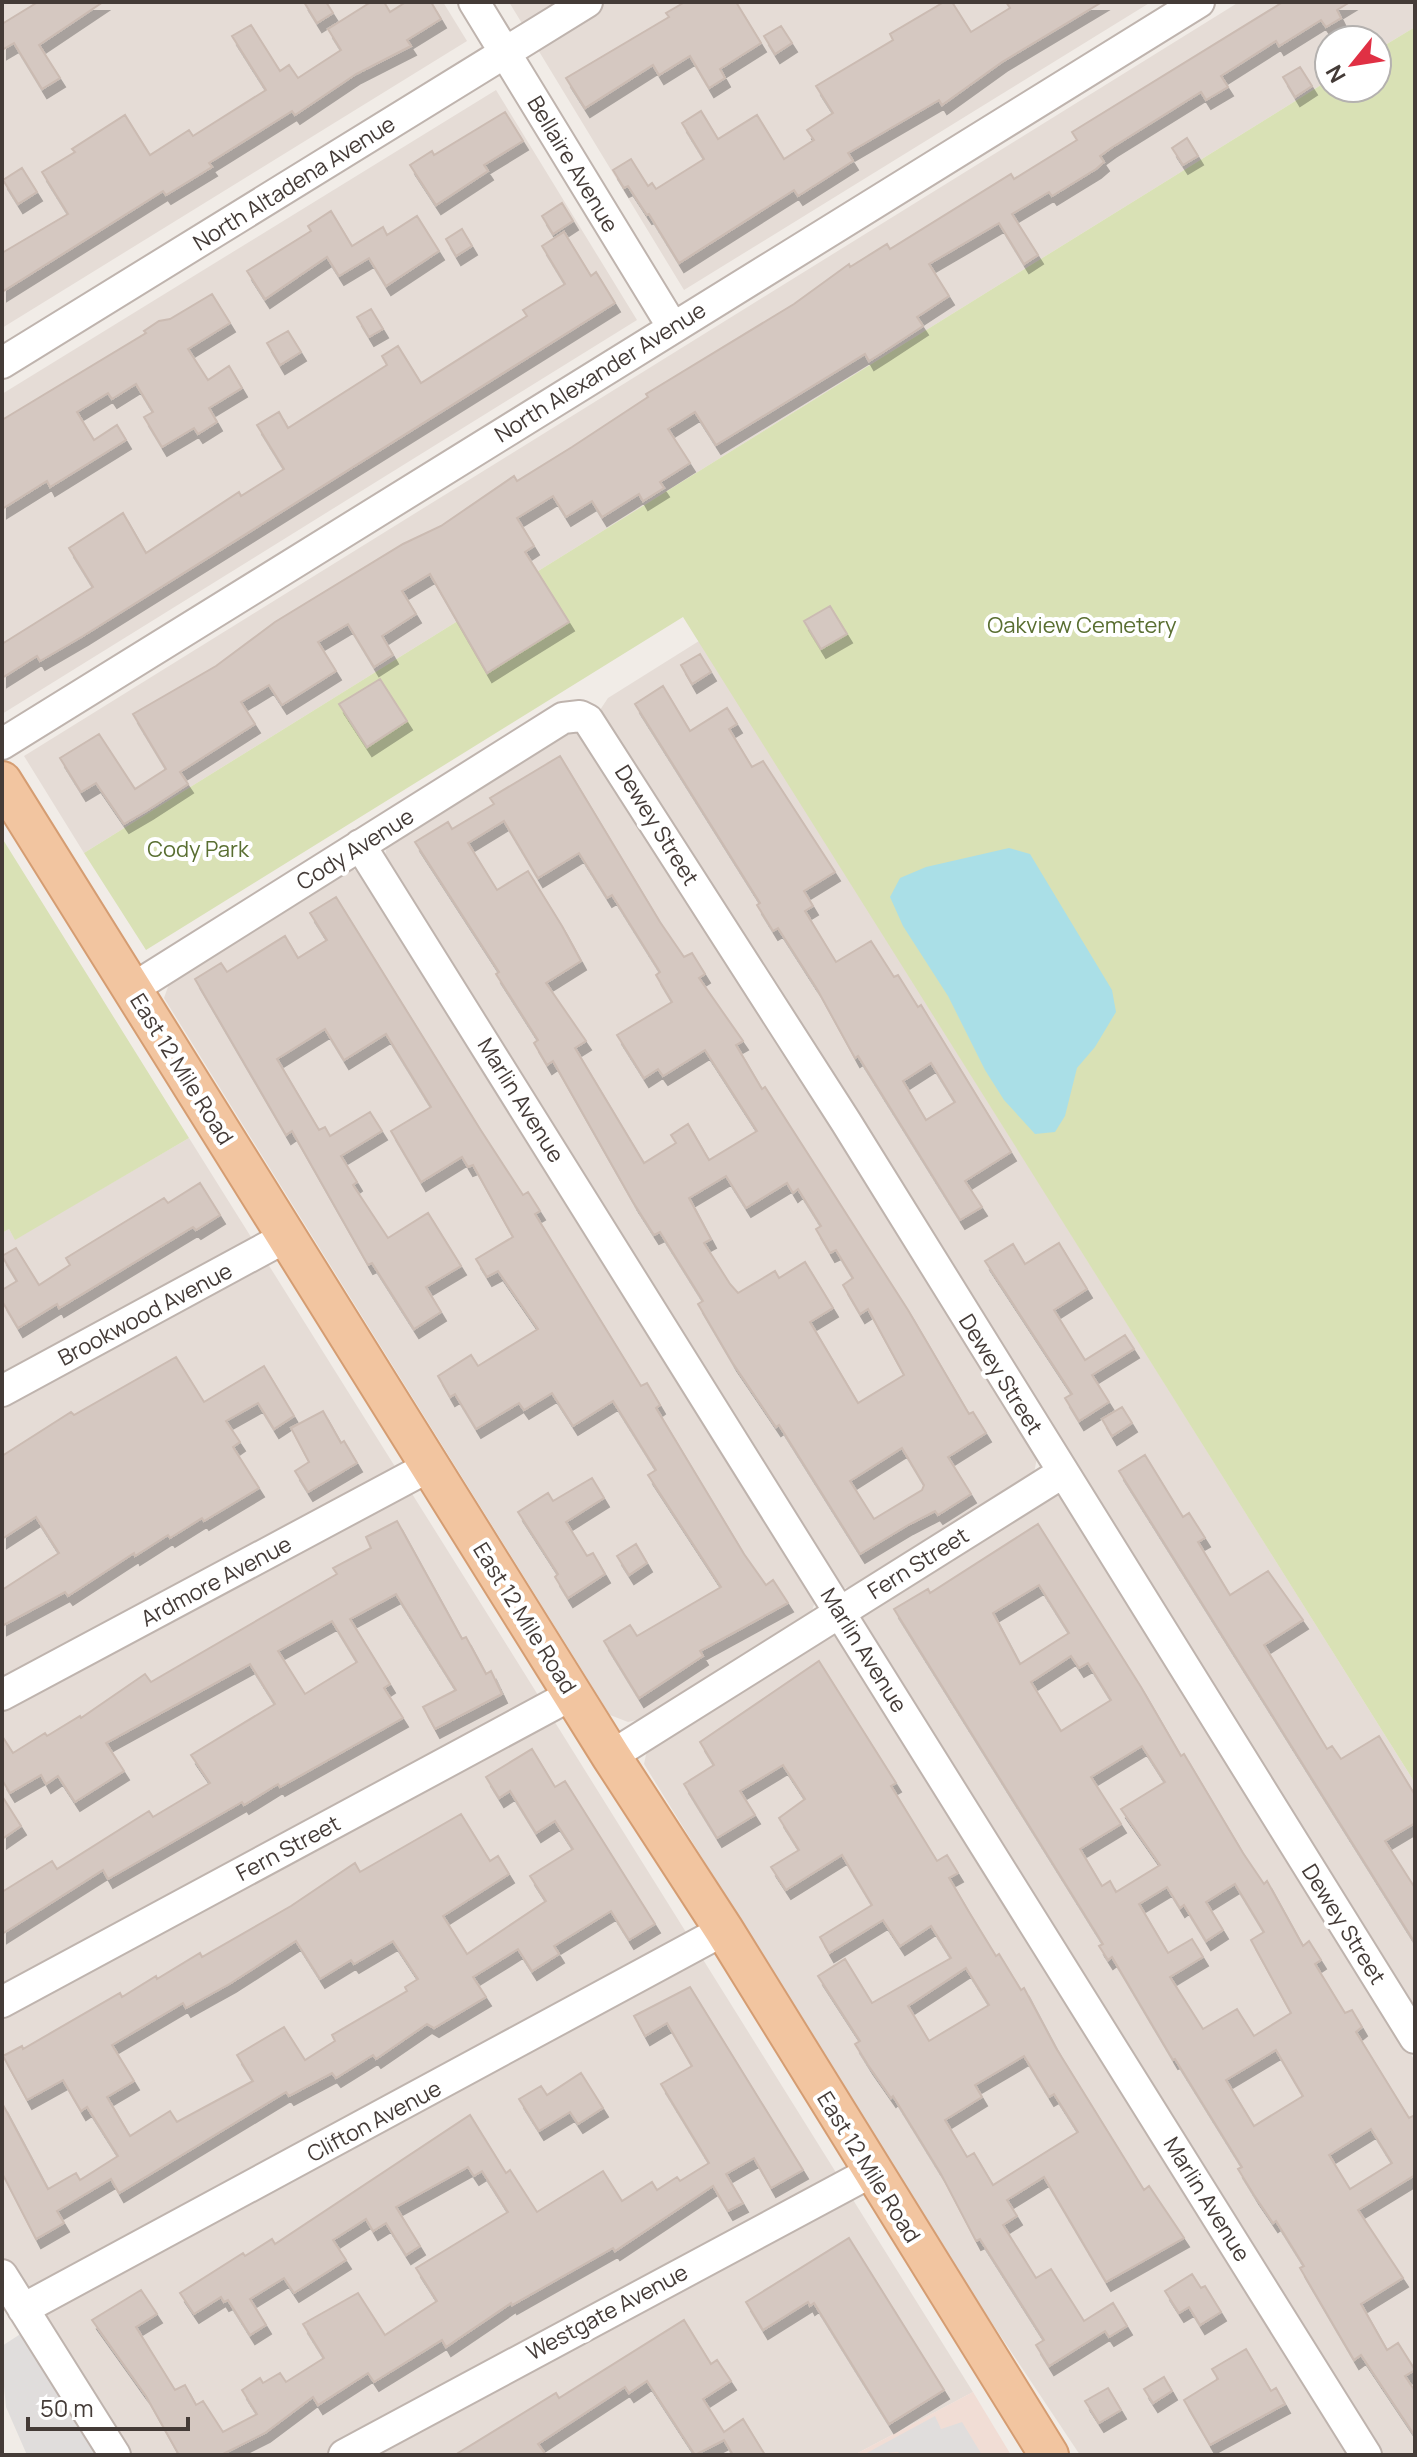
<svg xmlns="http://www.w3.org/2000/svg" width="1417" height="2457" font-family="Manrope,sans-serif">
  <defs>
    <filter id="shadow"><feDropShadow dx="5" dy="9" stdDeviation="0" flood-color="#0004"/></filter>
  </defs>
  <rect width="100%" height="100%" fill="#f1ece7"/>
  <path fill="#e5dcd6" d="M2,2H443L467,41L2,328Z
    M509,2H1151L684,290Z
    M1239,2H1415V27L1377,50V40H1329V80L84,853L24,756Z
    M496,90L637,320L2,714V394Z
    M699,641L1415,1783V2013L600,710L608,698Z
    M576,730L594,748L1037,1458L1034,1473L852,1587L844,1588L838,1584L385,856L387,845L561,732Z
    M349,868L360,872L816,1598L812,1611L641,1719L628,1722L610,1715L164,998L170,981Z
    M189,1138L483,1607L973,2392L854,2455H103L2,2293V1233L9,1229L15,1239Z
    M1056,1494L1068,1506L1415,2061V2455H1382L862,1623L861,1614Z
    M834,1633L840,1637L1351,2455H1080L970,2290L644,1764L647,1750Z"/>
  <path fill="#f1ddd5" d="M973,2392L1011,2455H854Z"/>
  <path fill="#d9e1b5" d="M1415,27V1783L683,617L146,950L84,853L1329,80V88H1377V50Z
    M2,838L189,1138L15,1240L9,1229L2,1233Z"/>
  <path fill="#e0dddc" d="M22,2333L98,2455H27L6,2407L2,2366V2346Z
    M935,2416L941,2429L962,2422L982,2455H901L898,2452L863,2455Z"/>
  <path fill="#aadfe7" d="M1009,848L1030,854L1112,990L1116,1012L1095,1047L1077,1068L1065,1116L1055,1132L1035,1134L1004,1100L985,1070L948,996L903,926L890,897L900,878L926,867Z"/>
  <path fill="#d5c8c1" stroke="#cbbbb2" stroke-width="2" fill-rule="evenodd" filter="url(#shadow)" d="M38,2H103L39,45L60,78L42,89L14,43L2,50V24Z
    M304,2H326L333,13L317,23Z
    M371,2H384L390,12L406,2H431L441,19L407,40L411,46L356,74L295,115L292,111L209,163L212,167L166,195L163,191L2,292V253L68,214L42,172L75,152L72,149L125,115L150,155L189,130L193,136L266,90L232,36L251,25L280,71L289,65L298,78L341,50L328,29Z
    M685,2H736L761,43L720,69L725,78L709,88L690,56L659,75L653,65L585,108L566,78L669,17L666,13Z
    M944,2H952L971,32L1010,8L1006,2H1102L1002,62L942,105L939,100L848,153L853,161L798,196L794,190L679,263L649,214L647,215L628,186L624,188L613,170L631,159L648,186L652,183L656,189L704,159L682,123L701,111L718,139L757,115L784,159L814,140L807,130L833,113L816,86L893,40L890,34Z
    M1283,2H1350L1337,10L1341,18L1326,27L1321,20L1279,46L1276,41L1221,76L1228,87L1206,100L1201,92L1111,148L1100,156L1104,162L1096,169L1052,196L1049,192L1012,214L1038,255L1024,264L999,223L929,264L949,296L917,317L923,326L885,351L869,361L865,354L716,445L695,412L668,429L690,463L660,482L664,488L643,501L639,494L602,517L592,501L566,517L553,496L517,518L534,546L525,552L569,622L487,673L430,574L402,591L416,614L382,636L393,655L374,667L348,624L318,642L336,671L282,705L269,685L241,702L255,724L180,772L188,784L148,810L124,824L96,783L81,792L60,758L99,734L135,789L166,769L133,714L216,666L275,622L403,544L441,526L514,476L517,481L572,447L648,397L646,394L794,304L849,264L850,267L887,244L890,249L1011,174L1014,179L1077,140L1072,132Z
    M781,26L792,43L775,54L764,36Z
    M1300,67L1312,86L1295,97L1283,77Z
    M505,112L523,141L484,165L488,171L436,205L410,165L432,151L434,155Z
    M1187,138L1198,156L1183,165L1172,148Z
    M22,168L37,192L18,204L3,180Z
    M562,203L573,221L553,234L542,216Z
    M331,211L352,246L383,227L387,235L417,216L439,251L386,286L369,258L339,276L327,257L265,299L247,271L311,231L308,226Z
    M462,229L472,246L456,256L446,239Z
    M564,232L591,276L596,272L615,303L83,636L40,661L37,656L2,678V644L93,587L69,548L123,513L146,553L239,492L241,496L284,469L257,425L279,412L288,428L387,365L382,356L398,346L421,383L527,316L523,310L565,284L542,246Z
    M212,294L230,323L188,349L208,380L229,366L242,388L209,408L217,422L198,434L194,428L162,447L144,417L153,412L136,384L112,399L108,393L77,412L94,440L117,425L126,440L50,487L47,481L2,509V420L146,333L144,331L159,321L170,319Z
    M371,309L383,329L369,337L357,317Z
    M288,331L301,352L280,365L267,343Z
    M830,606L847,634L821,649L804,621Z
    M700,654L711,672L692,684L681,665Z
    M380,679L407,721L367,747L339,704Z
    M663,686L690,731L727,708L737,724L729,729L752,767L763,761L835,872L804,891L813,906L805,911L836,962L871,941L894,977L898,975L918,1007L921,1005L1011,1152L965,1181L982,1207L960,1220L858,1056L855,1058L817,989L778,928L773,931L757,905L760,903L635,704ZM931,1063L955,1102L926,1120L903,1081Z
    M560,756L660,922L684,957L692,953L705,974L699,978L743,1041L736,1045L762,1089L765,1087L908,1310L969,1414L973,1412L986,1433L948,1457L971,1494L938,1515L935,1511L908,1525L860,1554L779,1425L776,1427L732,1362L698,1304L703,1301L660,1232L654,1235L633,1202L553,1061L547,1065L534,1043L538,1040L496,974L499,972L415,842L448,822L452,829L494,804L490,798ZM504,821L538,878L579,853L607,898L612,895L660,972L656,975L672,1002L617,1035L644,1078L658,1069L663,1076L705,1050L757,1131L709,1160L688,1124L671,1135L676,1143L644,1163L575,1048L586,1041L546,983L581,961L562,926L528,871L497,890L468,843ZM726,1176L746,1208L787,1183L793,1193L798,1189L821,1226L816,1229L830,1253L836,1250L853,1278L843,1285L860,1314L868,1309L904,1375L858,1403L810,1322L833,1308L805,1262L779,1278L775,1271L738,1293L730,1284L704,1243L711,1239L689,1198ZM902,1448L924,1485L922,1490L874,1519L850,1481Z
    M336,897L480,1129L523,1195L528,1192L540,1211L535,1214L641,1386L647,1383L660,1405L656,1408L744,1554L766,1585L773,1580L788,1603L700,1651L703,1656L639,1698L604,1641L630,1625L637,1636L721,1587L648,1475L656,1470L613,1401L573,1426L552,1393L524,1410L519,1403L476,1429L455,1394L450,1397L438,1376L471,1355L478,1366L538,1329L498,1271L487,1277L476,1259L513,1237L473,1165L468,1167L462,1157L421,1182L391,1131L431,1107L386,1034L344,1060L325,1029L277,1059L319,1130L325,1127L330,1136L370,1112L382,1131L341,1156L357,1182L353,1185L388,1238L428,1213L461,1266L426,1287L441,1312L414,1329L372,1263L368,1265L292,1131L286,1135L195,979L221,963L227,972L285,936L298,958L327,940L310,913Z
    M200,1183L220,1215L196,1230L193,1227L59,1308L57,1304L18,1328L2,1301V1290L17,1281L2,1256L16,1248L39,1285L70,1265L66,1258L110,1231L164,1198L168,1203Z
    M1059,1243L1087,1289L1054,1310L1085,1360L1125,1335L1134,1349L1092,1375L1109,1402L1079,1421L1065,1398L1072,1394L985,1261L1013,1244L1025,1264Z
    M176,1357L204,1402L264,1366L294,1416L274,1429L258,1403L226,1421L240,1442L233,1447L259,1488L204,1521L202,1518L170,1538L168,1535L135,1556L134,1553L68,1596L65,1592L2,1626V1590L59,1553L36,1517L2,1539V1456L71,1412L74,1415Z
    M1122,1407L1132,1423L1112,1436L1102,1419Z
    M323,1411L341,1443L344,1441L357,1463L308,1492L295,1471L309,1462L291,1428Z
    M1145,1455L1183,1517L1189,1513L1205,1538L1198,1542L1230,1595L1268,1571L1303,1620L1264,1645L1327,1749L1332,1746L1341,1759L1379,1736L1415,1795V1823L1385,1841L1415,1888V1943L1119,1471Z
    M592,1478L604,1498L566,1522L587,1556L593,1553L605,1574L568,1598L555,1577L558,1574L518,1512L548,1493L553,1501Z
    M397,1521L462,1639L466,1637L486,1674L491,1671L502,1694L435,1729L423,1707L456,1690L396,1594L350,1619L390,1684L384,1688L403,1718L280,1787L278,1784L244,1805L242,1802L108,1879L103,1870L2,1934V1892L52,1861L57,1869L149,1811L153,1817L210,1783L191,1755L275,1704L250,1664L106,1743L124,1771L75,1802L58,1776L46,1784L41,1775L10,1793L2,1780V1736L13,1753L45,1733L47,1736L80,1716L81,1718L145,1674L151,1682L337,1574L333,1568L371,1548L366,1537ZM332,1621L357,1662L305,1694L278,1651Z
    M1038,1524L1141,1687L1181,1756L1184,1754L1243,1853L1264,1884L1267,1881L1303,1946L1309,1941L1321,1960L1315,1964L1345,2013L1352,2010L1362,2027L1356,2032L1409,2118L1415,2115V2175L1358,2210L1403,2278L1361,2304L1387,2350L1398,2343L1415,2370L1405,2376L1415,2391V2436L1361,2355L1354,2360L1300,2268L1304,2266L1276,2221L1273,2223L1254,2195L1238,2169L1242,2167L1175,2059L1173,2060L1112,1957L1108,1960L1099,1946L1103,1944L894,1609L928,1589L930,1593ZM1039,1585L1069,1633L1020,1664L993,1613ZM1071,1656L1079,1668L1088,1663L1111,1700L1061,1731L1031,1682ZM1142,1746L1165,1782L1121,1809L1160,1865L1116,1892L1110,1881L1102,1886L1080,1849L1121,1824L1091,1777ZM1235,1884L1264,1932L1251,1940L1291,2013L1254,2036L1237,2009L1203,2029L1170,1977L1203,1957L1192,1939L1168,1953L1139,1904L1167,1887L1180,1908L1184,1905L1206,1941L1223,1930L1206,1902ZM1276,2050L1303,2096L1254,2126L1226,2080ZM1371,2129L1392,2163L1350,2189L1329,2155Z
    M636,1544L647,1563L629,1575L617,1556Z
    M819,1661L896,1783L891,1786L937,1861L947,1855L958,1873L949,1878L969,1912L996,1956L999,1954L1021,1990L1024,1988L1056,2048L1144,2190L1149,2186L1184,2238L1106,2282L1044,2177L1007,2200L1017,2216L1003,2225L1036,2278L1051,2269L1084,2321L1113,2303L1127,2326L1109,2337L1105,2331L1049,2366L1036,2345L1044,2340L980,2239L976,2241L941,2174L893,2096L891,2098L868,2065L855,2044L860,2041L818,1976L845,1959L872,2003L951,1958L931,1926L900,1946L883,1920L829,1953L820,1937L872,1905L842,1855L786,1890L771,1867L799,1850L779,1818L805,1799L783,1765L740,1791L755,1815L717,1838L684,1784L714,1765L700,1742ZM966,1968L989,2005L929,2041L908,2006ZM1024,2056L1049,2097L1054,2094L1078,2132L993,2185L974,2153L967,2157L945,2120L982,2097L975,2085Z
    M532,1749L555,1787L565,1781L655,1924L629,1940L611,1911L554,1946L559,1954L532,1971L518,1949L473,1977L486,1997L434,2028L427,2024L376,2059L373,2055L336,2078L332,2073L289,2096L286,2092L119,2193L111,2179L57,2211L64,2223L36,2239L2,2173V2103L48,2189L76,2173L80,2180L118,2156L87,2107L81,2111L63,2080L27,2100L3,2056L22,2046L23,2049L120,1993L122,1997L156,1976L157,1979L200,1953L202,1957L291,1906L355,1863L360,1872L461,1814L490,1861L498,1856L509,1874L443,1916L467,1954L546,1901L530,1876L573,1849L555,1821L536,1833L510,1791L499,1798L486,1777ZM296,1941L320,1979L351,1960L354,1964L393,1941L418,1979L405,1987L407,1991L332,2035L335,2041L305,2060L284,2027L237,2055L253,2081L177,2122L170,2111L130,2136L107,2097L134,2081L112,2045L183,2003L186,2008L231,1983Z
    M2,1796L21,1826L2,1839Z
    M690,1987L803,2170L771,2188L754,2158L726,2174L743,2203L728,2211L713,2186L615,2251L613,2248L512,2305L511,2303L446,2347L442,2340L374,2382L368,2373L318,2405L313,2397L265,2433L221,2455H179L146,2396L92,2320L141,2290L157,2314L136,2327L175,2390L185,2385L196,2405L203,2401L223,2432L257,2414L242,2390L260,2378L263,2383L280,2373L286,2382L324,2358L303,2324L358,2293L385,2335L437,2301L416,2268L508,2212L482,2171L474,2176L468,2167L396,2207L420,2246L406,2255L386,2223L373,2231L366,2219L333,2240L346,2260L294,2293L284,2278L250,2299L266,2325L250,2335L228,2300L224,2302L221,2297L194,2314L180,2293L243,2253L245,2256L272,2239L275,2244L470,2115L506,2173L510,2170L537,2212L603,2171L622,2201L652,2182L657,2190L677,2177L680,2181L709,2163L661,2084L692,2066L667,2023L645,2036L634,2016Z
    M581,2073L603,2108L578,2124L570,2112L539,2131L519,2099L541,2086L547,2095Z
    M849,2238L944,2390L889,2424L814,2303L810,2306L808,2302L763,2330L746,2302Z
    M1192,2274L1201,2288L1205,2286L1221,2312L1200,2325L1189,2307L1179,2313L1165,2291Z
    M684,2320L711,2364L717,2360L731,2381L703,2399L724,2432L743,2419L765,2455H733L724,2440L695,2455L647,2381L629,2393L625,2387L538,2444L546,2455H455L556,2393L559,2398Z
    M1246,2349L1271,2391L1276,2388L1285,2404L1210,2445L1184,2400L1218,2379L1212,2369Z
    M1164,2377L1172,2391L1153,2403L1144,2389Z
    M1108,2388L1121,2410L1099,2423L1085,2401Z"/>
  <g fill="none" stroke-linecap="round" stroke-linejoin="round">
    <g stroke="#bfb4ae" stroke-width="34">
      <path id="minor" d="M474,2L672,326
        M2,363L587,2
        M2,744L1199,2
        M360,845L1366,2455
        M132,989L563,718L580,716L588,720L846,1122L1415,2038
        M2,1391L286,1237
        M2,1695L430,1466
        M611,1756L1062,1473
        M2,2002L573,1694
        M2,2275L115,2455
        M23,2309L724,1930
        M344,2455L871,2172"/>
    </g>
    <g stroke="#d59d72" stroke-width="42">
      <path id="major" d="M2,781L611,1756L724,1930L1049,2455"/>
    </g>
    <use href="#minor" stroke="#fff" stroke-width="30"/>
    <use href="#major" stroke="#f2c5a0" stroke-width="38"/>
  </g>
  <g text-anchor="middle" stroke-width="8" stroke-linejoin="round" paint-order="stroke">
    <g font-size="22" fill="#443b37" stroke="#fff">
      <text transform="translate(573 164) rotate(59)" y="8">Bellaire Avenue</text>
      <text transform="translate(294 183) rotate(-32)" y="8">North Altadena Avenue</text>
      <text transform="translate(600 372) rotate(-32)" y="8">North Alexander Avenue</text>
      <text transform="translate(657 825) rotate(58)" y="8">Dewey Street</text>
      <text transform="translate(355 849) rotate(-32)" y="8">Cody Avenue</text>
      <text transform="translate(182 1069) rotate(58)" y="8">East 12 Mile Road</text>
      <text transform="translate(521 1100) rotate(58)" y="8">Marlin Avenue</text>
      <text transform="translate(145 1314) rotate(-28)" y="8">Brookwood Avenue</text>
      <text transform="translate(1001 1374) rotate(58)" y="8">Dewey Street</text>
      <text transform="translate(918 1563) rotate(-32)" y="8">Fern Street</text>
      <text transform="translate(216 1581) rotate(-28)" y="8">Ardmore Avenue</text>
      <text transform="translate(525 1618) rotate(58)" y="8">East 12 Mile Road</text>
      <text transform="translate(864 1650) rotate(58)" y="8">Marlin Avenue</text>
      <text transform="translate(288 1848) rotate(-28)" y="8">Fern Street</text>
      <text transform="translate(1344 1924) rotate(58)" y="8">Dewey Street</text>
      <text transform="translate(374 2121) rotate(-28)" y="8">Clifton Avenue</text>
      <text transform="translate(869 2167) rotate(58)" y="8">East 12 Mile Road</text>
      <text transform="translate(1207 2199) rotate(58)" y="8">Marlin Avenue</text>
      <text transform="translate(607 2312) rotate(-28)" y="8">Westgate Avenue</text>
    </g>
    <g font-size="22" fill="#596e31" stroke="#fff">
      <text x="1082" y="633">Oakview Cemetery</text>
      <text x="198" y="857">Cody Park</text>
    </g>
  </g>
  <rect width="1417" height="2457" fill="none" stroke="#443b37" stroke-width="8"/>
  <g transform="translate(1353 64) rotate(240)"><circle r="38" fill="#ffffff" stroke="#b4b1af" stroke-width="2"/>
  <path d="M0-6L14 30L0 20L-14 30Z" fill="#e03044"/>
  <text y="-12" font-size="22" font-weight="bold" text-anchor="middle" fill="#443b37">N</text>
  </g>
  <path d="M28 2417v12h160v-12" fill="none" stroke="#443b37" stroke-width="4"/>
  <text x="40" y="2417" font-size="24" fill="#443b37" stroke="#ffffff" stroke-width="6" paint-order="stroke">50 m</text>
</svg>
